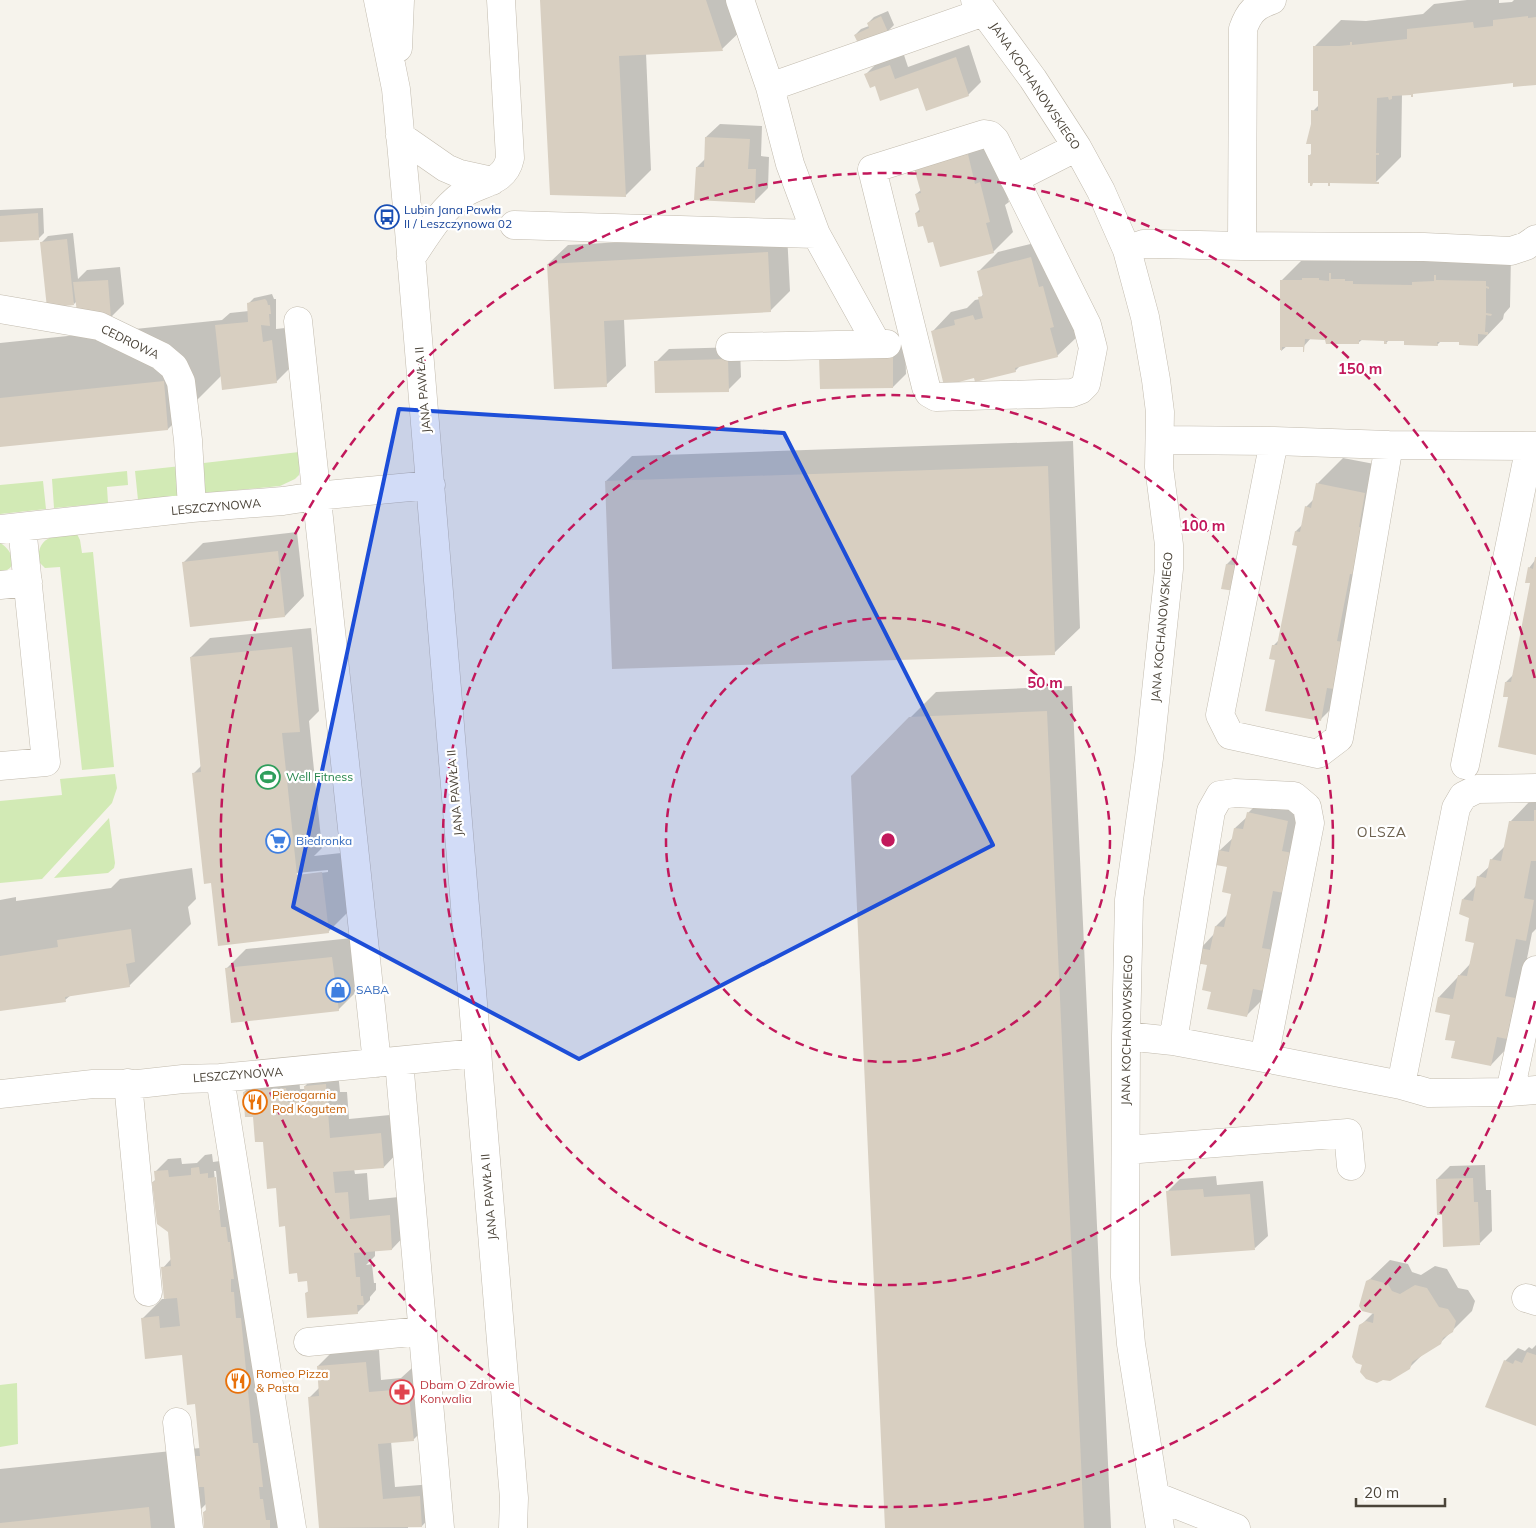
<svg xmlns="http://www.w3.org/2000/svg" width="1536" height="1528" font-family="Mulish,sans-serif">
  <rect width="100%" height="100%" fill="#f6f3ec"/>
  <path fill="#d2eab5" d="M299,452V475L295,479L280,486L197,494L195,464Z
    M181,466L183,495L138,500L135,471Z
    M127,471L128,485L107,487L108,503L54,508L52,479Z
    M43,481L46,509L0,514V485Z
    M77,534L80,540L82,553L93,552L114,767L82,770L60,567L45,568L38,561C38,534 57,535 77,534Z
    M0,543C13,550 20,570 0,572Z
    M115,774L117,788L112,803L42,879L0,883V801L62,795L60,779Z
    M109,818L115,863L114,868L108,873L54,878Z
    M17,1383L18,1444L0,1447V1385Z"/>
  <path fill="#0003" fill-rule="evenodd" d="M541,0H740L748,24L722,49L646,53L651,170L625,196Z
    M1467,0H1499V3L1512,2L1514,0H1536V84L1514,82L1402,94L1401,157L1375,183L1309,156L1312,153L1313,111L1319,105V90L1315,46L1341,20L1366,21L1423,14L1434,4Z
    M888,11L894,25L888,31L860,43L855,35L861,29L869,26L868,23L874,17Z
    M969,45L981,82L968,95L918,87L876,84L866,74L879,61L903,52L908,67Z
    M720,124L762,126L761,156L769,157L768,188L755,201L697,167L706,158V137Z
    M987,135L999,164L1009,202L1005,205L1013,232L993,252L934,240L916,213L920,209L916,194L921,190L915,168Z
    M43,208L44,233L38,239L0,241V210Z
    M73,233L78,279L87,270L120,267L124,304L111,317L77,301L74,304L42,242L48,236Z
    M787,233L790,291L770,311L624,319L626,366L606,385L548,264L568,245Z
    M1051,239L1077,337L1057,356L1020,366L1015,371L975,377L932,332L951,312L967,308L975,300L980,299L984,293L978,272L998,252Z
    M1307,255H1511L1510,307L1504,314L1503,319L1478,345L1460,341L1442,340L1437,345L1405,340H1389L1386,343L1385,339H1363L1358,343L1311,338L1304,346H1287L1281,351V281Z
    M272,294L274,299H276V329L285,328L289,369L276,382L222,375L168,429L0,446V343L222,320L230,313L249,311L248,304L254,298Z
    M905,343L906,374L893,387L834,345Z
    M740,347L741,377L728,390L656,362L669,349Z
    M1073,441L1080,628L1054,653L606,481L632,456Z
    M1343,458L1390,467L1346,694L1320,720L1276,659L1273,646L1280,639L1298,545L1296,531L1303,524L1306,507L1314,499L1317,484Z
    M297,532L304,596L285,616L184,562L203,543Z
    M1233,558L1245,560L1223,588L1227,564Z
    M1536,559V754L1510,696L1506,682L1513,675L1532,582L1529,568Z
    M311,628L319,711L309,721L322,848L314,856L341,853L348,912L328,932L213,884L194,773L201,766L191,657L210,638ZM328,870V872L294,876L297,873Z
    M1072,686L1111,1528H887L910,718L936,692Z
    M1274,787L1313,796L1272,990L1246,1016L1212,991L1208,964L1200,949L1214,934L1216,926L1228,914L1232,893L1228,866L1219,851L1234,837L1235,828L1248,816V813Z
    M1529,802H1536V929L1532,933L1510,1045L1491,1065L1456,1040L1452,1014L1439,997L1471,963L1475,942L1470,917L1463,899L1477,885L1478,877L1490,866L1491,860L1505,846L1510,822Z
    M192,868L196,899L188,907L191,924L129,986L71,995L65,1000L0,1010V900L16,897V901L111,888L120,879Z
    M352,938L358,990L338,1010L226,969L246,949Z
    M338,1072L340,1092H347L349,1119L400,1114L403,1147L384,1167L354,1169L355,1174L367,1173L369,1200L409,1196L411,1229L392,1249L375,1250V1256L366,1265L372,1264L374,1283H376V1290L370,1297V1300L357,1313L306,1293L310,1290L309,1281L298,1271L264,1140L244,1092L257,1079L299,1076L300,1089H306L305,1086L318,1073Z
    M212,1154L213,1162L220,1161L283,1528H205L204,1512L207,1509L206,1504L182,1528H0V1469L200,1448L196,1403L183,1353L142,1319L162,1299H166L163,1268L171,1259L169,1232L153,1182L156,1179L155,1172L168,1159L181,1158L182,1164L197,1163L205,1155ZM214,1171H216L220,1210H218Z
    M1485,1165L1486,1190H1491L1492,1231L1479,1244L1443,1213L1437,1179L1450,1166Z
    M1216,1176L1217,1185L1263,1181L1268,1236L1255,1248L1167,1192L1180,1179Z
    M1390,1260L1408,1264L1412,1272L1421,1275L1435,1266L1447,1269L1458,1288L1468,1290L1475,1301L1472,1311L1440,1343L1424,1353L1409,1368L1363,1364L1361,1325L1374,1312L1367,1282Z
    M1536,1345V1425L1505,1361L1518,1348L1525,1351L1529,1347L1532,1349Z
    M379,1350L381,1380L401,1378L412,1368L420,1374L426,1427L413,1440L391,1441L395,1487L433,1484L441,1506L422,1526L408,1527V1528H320L310,1397L320,1387L318,1366L331,1353Z"/>
  <path fill="#d8cfc1" d="M540,0H706L723,51L619,56L626,197L550,195Z
    M881,16L888,32L859,45L854,35L869,28L867,23Z
    M1528,16V18L1536,17V85L1513,87V83L1413,94V97H1411V95L1392,96V99L1389,100L1388,97L1377,98L1376,153H1379V155H1376V182H1379V184L1330,183V186H1328V183H1313L1312,186H1310V183H1308V155H1311V144H1306L1311,124V110L1318,111V91H1313V46H1339L1350,45V42H1352V45L1407,39V29L1473,22L1474,28L1493,26V20Z
    M956,57L969,96L926,111L918,88L880,101L875,86L870,88L864,74L890,65L895,79Z
    M705,137L750,139L748,169H756L755,203L694,200L696,167H704Z
    M968,154L975,184L980,182L990,222L986,223L994,253L940,267L933,242L928,243L923,226L918,227L915,213L920,212L915,194L921,193L914,168Z
    M38,213L39,240L0,242V216Z
    M67,239L74,305L47,308L40,242Z
    M768,252L771,312L604,321L607,387L554,389L547,264Z
    M1031,257L1039,287L1043,286L1054,327L1050,328L1058,357L1015,368L1016,372L975,382L974,378L944,386L931,331L955,325L954,320L973,315L975,320L983,318L978,297L983,296L977,271Z
    M1329,273H1331V279H1345V281H1353V284L1412,285V282L1434,281V275H1436V280L1486,281V286L1489,287V289L1486,288V313L1492,314L1491,316L1486,315L1485,332H1488V335L1478,334V346L1459,345V342H1437L1438,346L1404,345V341H1386L1387,344H1384V341L1359,340V344H1326L1325,340L1305,339L1304,352H1303V347H1282V350H1280V280H1302V278H1319V280L1329,281Z
    M108,280L111,318L77,312L73,282Z
    M265,299L267,301L268,305H270L271,314H269L270,326L261,325L263,342L272,340L277,383L222,390L215,325L248,322L247,303Z
    M893,355V388L820,389L819,357Z
    M728,359L729,392L655,393L654,361Z
    M164,381L168,430L0,447V398Z
    M1048,466L1055,655L612,669L605,481Z
    M1316,483L1365,493L1359,527L1365,528L1356,575L1350,574L1337,641L1343,642L1334,689L1327,688L1321,721L1265,711L1275,660L1269,659L1272,645H1277L1297,546L1292,545L1295,531L1300,532L1305,506L1311,508Z
    M278,551L285,617L190,627L182,562Z
    M1535,557H1536V755L1498,747L1508,697H1503L1505,682H1511L1530,583H1525L1528,567L1533,569Z
    M1226,564L1240,566L1235,591L1221,589Z
    M292,647L300,732L282,733L297,875L322,872L329,933L218,946L211,883L204,884L192,773L201,772L190,657Z
    M1047,711L1084,1528H885L851,776L909,717Z
    M1534,810H1536V861H1531L1524,898L1534,900L1526,941L1516,939L1505,996L1515,998L1507,1039L1497,1037L1491,1066L1451,1058L1455,1041L1445,1040L1450,1015L1435,1012L1438,997L1453,999L1458,975L1467,976L1474,943L1465,941L1469,918L1459,914L1462,899L1473,901L1477,876L1486,878L1490,859L1501,861L1509,821H1534Z
    M1247,812L1288,821L1282,851L1293,853L1284,893L1273,891L1262,948L1273,950L1264,991L1253,989L1247,1017L1207,1009L1211,992L1202,990L1207,965L1196,963L1199,948L1210,950L1215,926L1224,927L1231,894L1222,892L1227,867L1216,865L1218,850L1229,852L1234,828L1243,829Z
    M131,929L135,962L126,964L130,987L65,997L66,1002L0,1011V956L58,947L57,940Z
    M332,957L339,1011L231,1023L225,968Z
    M326,1084L330,1138L381,1133L384,1168L333,1172L335,1193L348,1192L350,1219L390,1215L392,1250L354,1253L356,1277H360L361,1296H363L364,1305H357L358,1314L307,1318L305,1293L308,1292L307,1281L298,1282L297,1273L289,1274L285,1226L279,1227L276,1188L267,1189L263,1142H255L253,1117H245L243,1092L286,1088L287,1102L305,1100L304,1086Z
    M199,1167L200,1174L208,1173V1178L216,1177L221,1227H226L228,1242H230L234,1279H231V1292H234L236,1318H241L253,1443H258L263,1487H259L260,1499H263L266,1520H270V1528H204L203,1512L206,1511L204,1487H198L195,1456H200L195,1404L187,1405L182,1355L145,1359L141,1318L159,1316L160,1328L180,1326L177,1298L164,1299L161,1267L171,1266L168,1232L157,1224L152,1182L155,1181L154,1171L168,1170L169,1177L191,1175V1168Z
    M1473,1178L1474,1202H1478L1480,1245L1443,1247L1442,1215H1437L1436,1179Z
    M1203,1189L1204,1197L1250,1194L1255,1250L1171,1256L1166,1191Z
    M1370,1279L1388,1284L1392,1291L1400,1294L1415,1285L1427,1288L1439,1307L1448,1309L1456,1321L1453,1332L1443,1338L1441,1344L1412,1362L1410,1369L1390,1381L1383,1380L1377,1383L1366,1379L1360,1372L1362,1365L1356,1363L1352,1357L1359,1325L1366,1321L1373,1323L1374,1314L1362,1311L1359,1306L1366,1281Z
    M1527,1352L1536,1355V1426L1485,1407L1504,1360L1513,1364L1515,1360L1522,1363Z
    M366,1362L369,1392L393,1390L398,1380L408,1387L414,1441L378,1444L383,1499L420,1496L422,1527L319,1528L308,1397L319,1396L317,1366Z
    M149,1507L151,1528H0V1523Z"/>
  <g fill="none" stroke-linecap="round" stroke-linejoin="round">
    <g stroke="#c2bbae" stroke-width="29">
      <path id="minor" d="M378,0L396,89L408,218L514,1498L513,1528
        M740,0L770,87L984,12
        M975,0L1033,79L1077,147L1101,191L1127,250L1145,317L1156,380L1160,412L1159,467L1169,545V569L1149,758L1129,900L1126,1036L1125,1277L1131,1344L1160,1528
        M398,48L400,0
        M770,87L790,164L816,234L877,344
        M984,134L990,135L995,140L1087,325L1093,348L1086,384L1080,390L1072,393L936,397L929,393L926,387L872,169Z
        M400,136L446,168L460,174L492,181
        M1014,179L1077,147
        M514,225L816,234
        M1242,246L1243,29C1249,12 1255,6 1272,0
        M1127,250L1143,244H1157L1242,246L1424,247L1511,251L1526,246L1536,239
        M411,258C426,236 441,210 463,194C481,182 505,183 510,158L501,0
        M0,309L99,326L161,356L174,367L181,382L188,440L192,508
        M298,321L377,1063
        M730,347L887,344
        M1161,440L1274,441L1389,445L1536,446
        M1274,441L1220,715L1230,735L1318,754L1339,738L1389,445
        M0,529L192,508L283,501L316,496L431,485
        M0,585L28,582
        M1465,765L1530,446
        M0,766L46,762L22,527
        M1126,1036L1173,1041L1264,1058L1401,1085L1429,1093L1510,1092L1536,1090
        M1173,1041L1211,811L1220,795L1235,793L1294,796L1307,807L1310,823L1264,1058
        M399,1061L440,1528
        M220,1078L292,1528
        M128,1083L148,1292
        M1401,1085L1456,808L1463,796L1477,789L1536,788
        M1510,1092L1536,970
        M0,1094L93,1084H138L183,1079L220,1078L477,1053
        M1126,1150L1348,1133L1351,1166
        M1526,1298L1536,1301
        M308,1342L422,1331
        M177,1422L189,1528
        M1155,1496L1236,1528"/>
    </g>
    <use href="#minor" stroke="#fff" stroke-width="28"/>
  </g>
  <path fill="#1d4ed8" fill-opacity="0.2" stroke="#1d4ed8" stroke-width="4" stroke-linejoin="round" d="M399,409L784,433L993,845L579,1059L293,907Z"/>
  <g fill="none" stroke="#c2185b" stroke-width="2.5" stroke-dasharray="9 6">
    <circle cx="888" cy="840" r="222"/>
    <circle cx="888" cy="840" r="445"/>
    <path d="M1535 1001A667 667 0 1 1 1535 679"/>
  </g>
  <defs>
    <g id="bus-ring" transform="scale(1.25)"><circle r="9.5" fill="#fff" stroke="#1a4fb4" stroke-width="1.5"/><path d="M-5-6H5V4H4V6H2V4H-2V6H-4V4H-5ZM-3.5-4V0h7V-4ZM-3.5 1.2v1.5H-2V1.2ZM2 1.2v1.5H3.5V1.2Z" fill="#1a4fb4"/></g>
    <g id="stadium-ring" transform="scale(1.25)"><circle r="9.5" fill="#fff" stroke="#2e9e5b" stroke-width="1.5"/><path d="M0-5a6.5 5 0 1 0 0 10a6.5 5 0 1 0 0-10ZM-3.5-1.8h7v3.6h-7Z" fill="#2e9e5b"/></g>
    <g id="supermarket-ring" transform="scale(1.25)"><circle r="9.5" fill="#fff" stroke="#3f7fe0" stroke-width="1.5"/><path d="M-6-5.5h2.5l.6 2H6L4.5 2H-2.5L-4.4-4H-6ZM-1.5 3.2a1.3 1.3 0 1 0 .1 0ZM3 3.2a1.3 1.3 0 1 0 .1 0Z" fill="#3f7fe0"/></g>
    <g id="shop-ring" transform="scale(1.25)"><circle r="9.5" fill="#fff" stroke="#3f7fe0" stroke-width="1.5"/><path d="M-5-2.5h2.3a2.7 3.5 0 0 1 5.4 0H5L5.5 6h-11ZM-1.5-2.5h3a1.5 2.3 0 0 0-3 0Z" fill="#3f7fe0"/></g>
    <g id="restaurant-ring" transform="scale(1.25)"><circle r="9.5" fill="#fff" stroke="#e8710a" stroke-width="1.5"/><path d="M-5-6h1v4h1v-4h1v4h1v-4h1v5L-1.5 .5V6h-2V.5L-5-1ZM5-6V6H3V1.5H1.5Q1.5-4 5-6Z" fill="#e8710a"/></g>
    <g id="pharmacy-ring" transform="scale(1.25)"><circle r="9.5" fill="#fff" stroke="#e0444e" stroke-width="1.5"/><path d="M-2-6h4v4h4v4h-4v4h-4v-4h-4v-4h4Z" fill="#e0444e"/></g>
  </defs>
  <g fill-rule="evenodd">
    <use href="#bus-ring" x="387" y="217"/>
    <use href="#stadium-ring" x="268" y="777"/>
    <use href="#supermarket-ring" x="278" y="841"/>
    <use href="#shop-ring" x="338" y="990"/>
    <use href="#restaurant-ring" x="255" y="1102"/>
    <use href="#restaurant-ring" x="238" y="1381"/>
    <use href="#pharmacy-ring" x="402" y="1392"/>
  </g>
  <g text-anchor="middle" stroke-width="4.5" stroke-linejoin="round" paint-order="stroke">
    <g font-size="12" fill="#4b4439" stroke="#fff">
      <text transform="translate(1035 86) rotate(56)" y="4">JANA KOCHANOWSKIEGO</text>
      <text transform="translate(130 342) rotate(26)" y="4">CEDROWA</text>
      <text transform="translate(423 390) rotate(-95)" y="4">JANA PAWŁA II</text>
      <text transform="translate(216 507) rotate(-5)" y="4">LESZCZYNOWA</text>
      <text transform="translate(1162 627) rotate(-85)" y="4">JANA KOCHANOWSKIEGO</text>
      <text transform="translate(455 793) rotate(-95)" y="4">JANA PAWŁA II</text>
      <text transform="translate(1127 1030) rotate(-89)" y="4">JANA KOCHANOWSKIEGO</text>
      <text transform="translate(238 1075) rotate(-4)" y="4">LESZCZYNOWA</text>
      <text transform="translate(489 1197) rotate(-95)" y="4">JANA PAWŁA II</text>
    </g>
    <g font-size="12" fill="#164399" stroke="#fff" text-anchor="start">
      <text x="404" y="214">Lubin Jana Pawła<tspan x="404" dy="14">II / Leszczynowa 02</tspan></text>
    </g>
    <g font-size="12" fill="#27864d" stroke="#fff" text-anchor="start">
      <text x="286" y="781">Well Fitness</text>
    </g>
    <g font-size="12" fill="#366cbe" stroke="#fff" text-anchor="start">
      <text x="296" y="845">Biedronka</text>
      <text x="356" y="994">SABA</text>
    </g>
    <g font-size="12" fill="#c56008" stroke="#fff" text-anchor="start">
      <text x="272" y="1099">Pierogarnia<tspan x="272" dy="14">Pod Kogutem</tspan></text>
      <text x="256" y="1378">Romeo Pizza<tspan x="256" dy="14">&amp; Pasta</tspan></text>
    </g>
    <g font-size="12" fill="#be3a42" stroke="#fff" text-anchor="start">
      <text x="420" y="1389">Dbam O Zdrowie<tspan x="420" dy="14">Konwalia</tspan></text>
    </g>
    <g font-size="14" letter-spacing="1" fill="#6e6250" stroke="#fff">
      <text x="1382" y="837">OLSZA</text>
    </g>
  </g>
  <circle cx="888" cy="840" r="8" fill="#c2185b" stroke="#fff" stroke-width="2.5"/>
  <g font-size="15" text-anchor="middle" font-weight="bold" fill="#c2185b" stroke="#fff" stroke-width="4.5" stroke-linejoin="round" paint-order="stroke">
    <text x="1360" y="374">150 m</text>
    <text x="1203" y="531">100 m</text>
    <text x="1045" y="688">50 m</text>
  </g>
  <path d="M1356 1498v8h89v-8" fill="none" stroke="#4b4439" stroke-width="2.5"/>
  <text x="1364" y="1498" font-size="15" fill="#4b4439" stroke="#ffffff" stroke-width="4" paint-order="stroke">20 m</text>
</svg>
